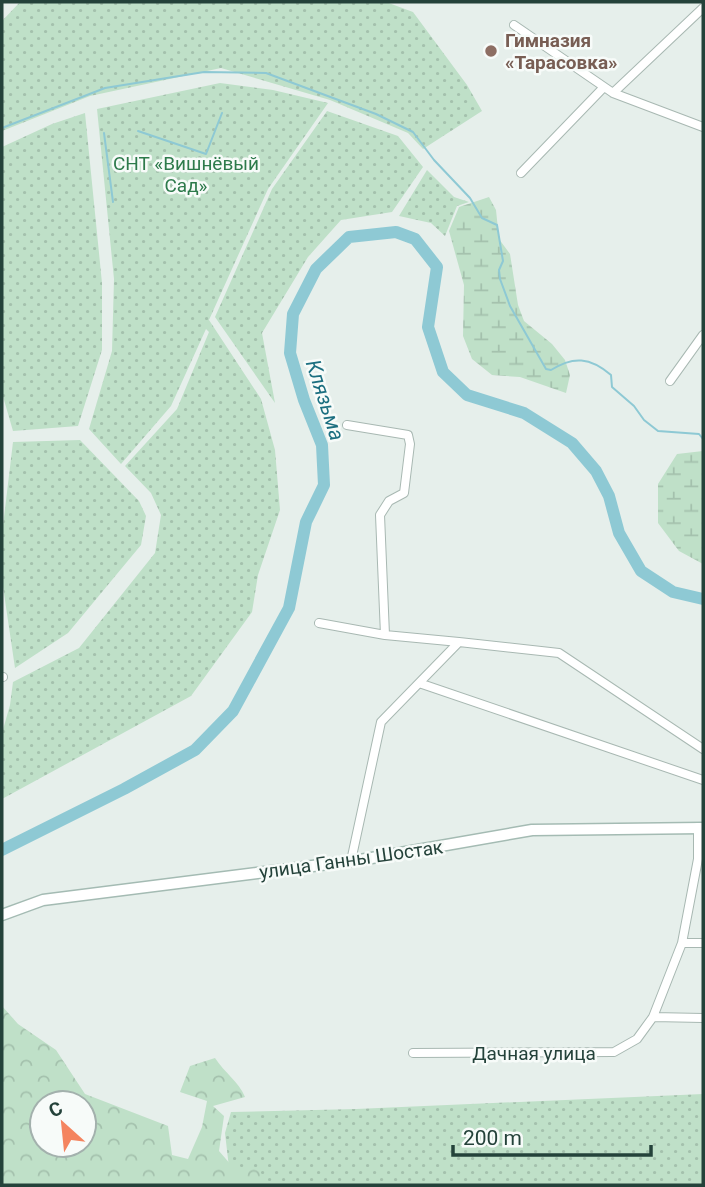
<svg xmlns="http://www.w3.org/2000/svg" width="705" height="1187" font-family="Roboto,sans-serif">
  <defs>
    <pattern id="green-dots" width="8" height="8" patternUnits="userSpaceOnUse" patternTransform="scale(1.75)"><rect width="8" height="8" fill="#bfe0c8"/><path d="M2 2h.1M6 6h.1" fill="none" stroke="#a4c1ad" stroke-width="1.8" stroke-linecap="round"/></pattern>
    <pattern id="forest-crowns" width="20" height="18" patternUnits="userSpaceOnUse" patternTransform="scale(1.75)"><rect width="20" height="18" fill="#bfe0c8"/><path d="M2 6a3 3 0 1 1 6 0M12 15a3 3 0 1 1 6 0" fill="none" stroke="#a4c1ad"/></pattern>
    <pattern id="wetland-marsh" width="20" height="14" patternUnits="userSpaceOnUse" patternTransform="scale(1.75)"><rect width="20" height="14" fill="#bfe0c8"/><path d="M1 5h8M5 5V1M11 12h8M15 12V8" fill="none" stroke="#a4c1ad"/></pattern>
  </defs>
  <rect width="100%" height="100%" fill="#e6efeb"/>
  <path fill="url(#green-dots)" d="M20,2H386L413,12L467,85L482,111L423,149L408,133L330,100L221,68L90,96L2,131V21Z
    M220,83L273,90L328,103L268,189L209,320L261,399L275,450L280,510L258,575L252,612L191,696L2,799V733L10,705L13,682L79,648L155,553L161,515L151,493L125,466L177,409L209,332L206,329L171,406L121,464L89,429L112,351L114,279L97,109Z
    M327,111L398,136L423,167L392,212L341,220L308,257L262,333L275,403L215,317L272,189Z
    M85,113L102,283V350L78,426L13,431L2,393V147L52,124Z
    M427,170L454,197L469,202L457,206L445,236L431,223L399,216Z
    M80,440L139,501L146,516L141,545L68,633L15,668L2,580V534L13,442Z
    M703,1094V1185H231L225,1133L231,1112L356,1109Z"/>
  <path fill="url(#forest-crowns)" fill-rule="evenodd" d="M2,1006L18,1024L56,1050L85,1094L168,1126L172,1155L188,1159L202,1127L207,1101L180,1092L190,1066L215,1058C224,1072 239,1082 245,1097L213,1106L224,1116L219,1151L232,1166L260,1169L264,1185H2ZM42,1103H84V1145H42Z"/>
  <path fill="url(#wetland-marsh)" d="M489,197L496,210L499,239L510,254L518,305L524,321L552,344L565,360L570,375L566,393L520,377L492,375L472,359L463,336L464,285L449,231L459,207Z
    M703,451V564L679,551L658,523V484L677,454Z"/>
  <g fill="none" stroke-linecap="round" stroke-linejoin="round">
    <path stroke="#8ec9d4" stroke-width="2" d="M2,128L105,88L204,72L266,73L376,114L413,132L434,160L470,198L482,218L497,225L503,261L499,270L500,279L510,306L546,369L551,370C573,356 590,357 611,375L612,387L634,406L644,420L658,431L699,434L703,439
      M138,131L206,154L222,113
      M104,133L113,202"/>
    <path stroke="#8ec9d4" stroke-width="12" d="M2,850L124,789L195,750L233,711L289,608L306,522L324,485L322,445L304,400L290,353L293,314L316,269L349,237L396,232L415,239L437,267L428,327L443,372L467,395L524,413L572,443L596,471L609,496L619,533L641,571L673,592L703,599"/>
    <g stroke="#a8b8b2" stroke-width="10">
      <path id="minor" d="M514,25L613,93L703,127
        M613,93L703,8
        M521,173L604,87
        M670,381L703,335
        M347,425L408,435L410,444L404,493L389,501L380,515L385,635L459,642
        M319,623L385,635
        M2,677H3
        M703,749L559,653L459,642L419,683L703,780
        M351,861L381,722L419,683
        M682,943H703
        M653,1017L703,1018
        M413,1053L614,1052L637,1039L653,1017L682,943L698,859V827"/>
    </g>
    <g stroke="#a4bbb3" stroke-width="13">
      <path id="secondary" d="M2,915L43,900L360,860L532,830L703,828"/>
    </g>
    <use href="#minor" stroke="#fff" stroke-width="8"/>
    <use href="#secondary" stroke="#fff" stroke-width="10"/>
  </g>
  <circle fill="#8d6e63" stroke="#f7fbf9" stroke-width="2.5" cx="491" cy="51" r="7"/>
  <g text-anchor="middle" stroke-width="5" stroke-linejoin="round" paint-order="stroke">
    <g font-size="19" font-weight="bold" fill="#785e54" stroke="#f7fbf9" text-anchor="start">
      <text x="505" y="47">Гимназия<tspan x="505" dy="22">«Тарасовка»</tspan></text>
    </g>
    <g font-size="19" fill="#2d7a4b" stroke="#f7fbf9">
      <text x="186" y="170">СНТ «Вишнёвый<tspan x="186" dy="22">Сад»</tspan></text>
    </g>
    <g font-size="19" fill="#24423a" stroke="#f7fbf9">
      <text transform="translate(351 859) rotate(-8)" y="7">улица Ганны Шостак</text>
      <text x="534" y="1060">Дачная улица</text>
    </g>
    <g font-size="21" font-style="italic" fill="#1c6f80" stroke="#f7fbf9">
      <text transform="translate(325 400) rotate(72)" y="7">Клязьма</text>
    </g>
  </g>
  <rect width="705" height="1187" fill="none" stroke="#24423a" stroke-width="7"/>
  <g transform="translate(63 1124) rotate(333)"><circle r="33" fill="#f7fbf9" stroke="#a3b1ad" stroke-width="2"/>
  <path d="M0-5L12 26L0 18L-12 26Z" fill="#f4845f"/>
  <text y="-10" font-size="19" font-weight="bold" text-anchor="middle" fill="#24423a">С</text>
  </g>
  <path d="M453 1145v10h198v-10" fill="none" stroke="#24423a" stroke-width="3.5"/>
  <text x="463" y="1145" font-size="21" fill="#24423a" stroke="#f7fbf9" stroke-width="5" paint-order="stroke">200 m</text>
</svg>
